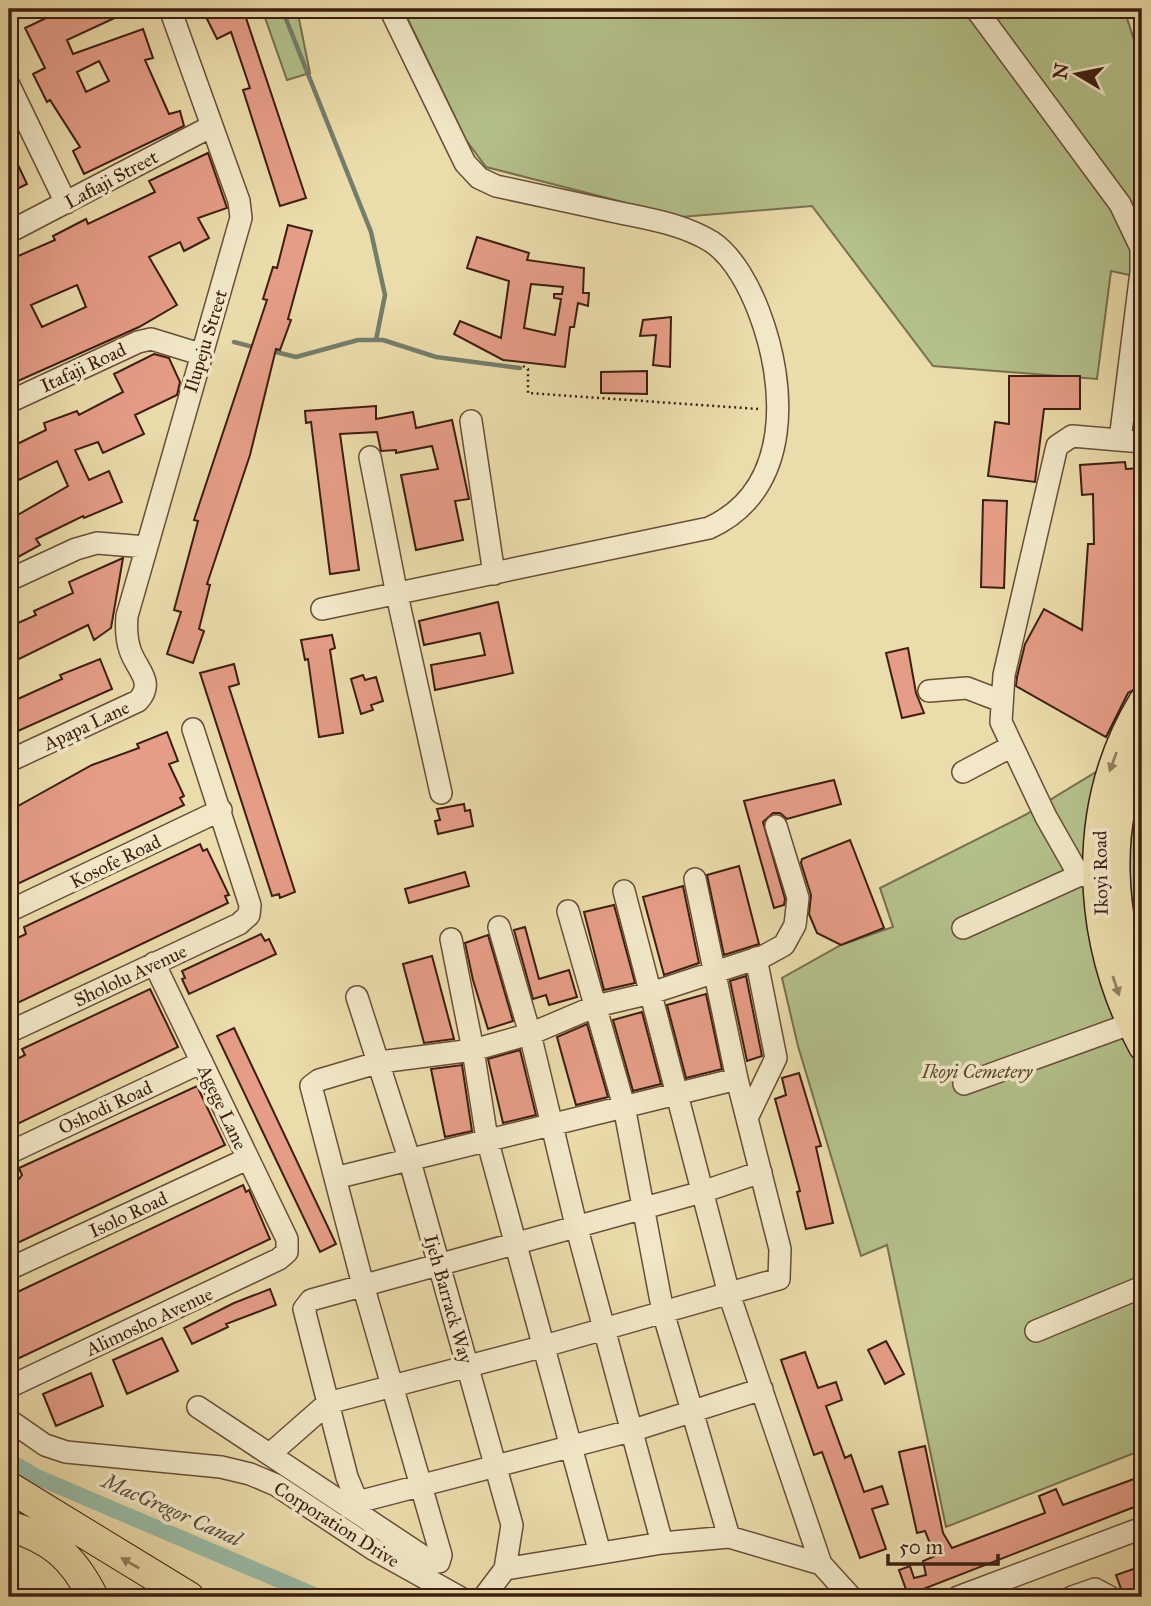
<svg xmlns="http://www.w3.org/2000/svg" width="1151" height="1606" font-family="'IM FELL Great Primer',serif">
  <rect width="100%" height="100%" fill="#ebdcab"/>
  <filter id="stains"><feTurbulence type="fractalNoise" baseFrequency=".00286" numOctaves="4"/><feColorMatrix values="0 0 0 0 .2 0 0 0 0 .09 0 0 0 0 .02 0 0 0 .5 -.17"/></filter>
  <radialGradient id="worn" r=".72"><stop offset=".6" stop-color="#630" stop-opacity="0"/><stop offset="1" stop-color="#630" stop-opacity=".3"/></radialGradient>
  <path fill="#b4c18b" stroke="#78704e" stroke-width="2" d="M262,9H297L310,73L287,80Z
    M403,9H1124L1142,65V273L1134,276L1111,271L1097,379L933,366L812,206L681,217L486,167L466,140Z
    M1142,744V1450L946,1527L887,1245L861,1256L798,1046L782,978L841,945L893,927L880,888L1025,815Z"/>
  <g fill="none" stroke-linecap="round" stroke-linejoin="round">
    <path stroke="#747d6b" stroke-width="4.5" d="M282,9L371,232L385,295L376,340
      M234,342L257,348
      M272,351L296,357L358,340H383L436,357L520,368"/>
    <path stroke="#98bca7" stroke-width="16" d="M9,1461L37,1477L319,1597"/>
  </g>
  <path fill="#e69d87" stroke="#3d1e10" stroke-width="2" fill-rule="evenodd" d="M65,9H134L67,40L73,54L143,29L153,58L145,60L169,114L180,111L184,126L84,174L73,151L80,147L50,100L47,102L33,74L45,68L25,28ZM99,61L109,81L86,92L77,72Z
    M202,9H243L306,198L280,206L243,90L250,88L231,32L217,39Z
    M9,146L27,184L9,193Z
    M208,153L227,208L198,218L209,238L184,251L180,242L149,257L177,305L139,327L9,385V260L55,240L53,236L86,219L88,224L155,192L149,181ZM77,285L86,307L42,327L31,305Z
    M288,225L312,231L288,319L291,320L280,350L276,349L250,455L207,584L210,585L199,629L204,631L193,663L167,654L181,612L174,610L198,521L194,520L267,300L263,299L273,267L277,268Z
    M477,237L529,253L527,260L584,268L583,293H589L588,306L578,303L574,327H570L565,367L503,360L454,334L460,321L501,338L509,281L467,268ZM531,284L563,287L562,294H554V298L561,299L555,335L524,328Z
    M671,317L670,367L653,365L656,335L640,336L643,320Z
    M154,354L169,358L180,382L177,395L135,415L144,434L103,453L98,442L75,450L89,480L109,471L122,502L84,518L83,516L36,539L40,545L9,562V520L68,486L57,461L19,480L9,458V448L46,430L44,423L77,411L79,415L123,392L114,374Z
    M647,371V394L601,393V372Z
    M1009,376H1080V409H1044L1035,482L988,476L995,422L1009,424Z
    M376,406V419L413,412L416,428L452,420L469,499L455,501L463,540L416,550L401,475L438,469L432,446L396,453V450L381,451L377,432L340,434L359,570L330,574L311,422L306,423L305,411Z
    M1125,462L1126,469L1142,468V685L1128,693L1106,737L1016,686L1017,677L1025,644L1044,609L1082,630L1088,544H1094L1093,494L1082,495L1080,465Z
    M983,500L1007,501L1004,588L981,587Z
    M123,558L111,628L94,640L88,625L9,664V627L36,615L34,611L73,593L69,582Z
    M498,602L513,673L435,690L431,665L485,655L480,633L424,645L419,621Z
    M332,635L335,648L330,650L343,733L319,737L308,659L305,660L301,640Z
    M908,648L916,693L924,713L902,718L886,653Z
    M100,659L112,689L9,735V703L62,679L60,675Z
    M234,664L239,684L229,687L295,892L280,898L279,894L272,896L200,673Z
    M363,675L365,680L376,677L383,701L371,705L373,710L361,714L351,679Z
    M167,732L178,761L169,764L184,796L180,798L184,805L9,888V811L92,765L139,748L137,744Z
    M834,780L841,804L787,819L780,813H773L763,822L785,899L784,905L774,908L744,801Z
    M464,804L465,811L470,810L473,826L438,834L435,821L440,820L437,809Z
    M850,840L884,928L841,945L817,933L809,914L811,895L801,863L802,859Z
    M200,844L203,851L207,849L229,895L225,896L228,903L9,1007V985L15,983L9,970V942L26,934L24,927Z
    M739,866L759,944L724,955L707,875Z
    M465,872L469,886L409,903L405,889Z
    M683,886L699,963L664,975L643,897Z
    M614,905L635,983L604,990L584,912Z
    M525,927L539,979L569,970L577,997L549,1005L546,995L533,999L514,930Z
    M261,934L265,941L269,939L276,954L189,994L182,979L185,978L182,971Z
    M488,935L513,1021L488,1029L473,980L465,943Z
    M432,956L454,1039L424,1043L403,964Z
    M746,976L762,1056L747,1061L730,981Z
    M150,989L178,1047L9,1128V1063L25,1055L22,1049Z
    M706,994L722,1069L686,1078L667,1005Z
    M642,1012L661,1084L633,1091L613,1020Z
    M587,1024L608,1097L576,1105L557,1037Z
    M234,1028L336,1244L320,1252L217,1036Z
    M520,1050L536,1115L503,1123L488,1059Z
    M462,1065L472,1131L445,1137L431,1069Z
    M799,1073L821,1146L816,1147L833,1223L806,1229L797,1192L800,1191L775,1099L786,1095L782,1078Z
    M197,1086L225,1145L9,1247V1184L19,1179L22,1175L19,1168Z
    M243,1185L246,1192L249,1190L270,1239L9,1363V1296Z
    M270,1289L276,1305L226,1324L228,1327L192,1344L184,1328L234,1303Z
    M162,1338L178,1371L127,1394L113,1360Z
    M886,1341L904,1374L885,1384L868,1350Z
    M805,1352L818,1388L836,1382L842,1400L826,1406L845,1458L851,1455L864,1492L882,1486L888,1504L872,1509L886,1549L860,1558L822,1452L814,1455L781,1360Z
    M91,1373L103,1406L56,1426L43,1394Z
    M925,1446L943,1533L952,1548L1045,1513L1039,1496L1056,1489L1063,1505L1142,1476V1504L908,1595L899,1570L910,1566L914,1578L926,1575L923,1561L935,1556L925,1531L917,1533L899,1452Z
    M1142,1566V1597H1124L1116,1575Z"/>
  <g fill="none" stroke-linecap="round" stroke-linejoin="round">
    <g stroke="#684e37" stroke-width="24">
      <path id="minor" d="M976,9L1120,204L1141,248V272L1120,440
        M9,85L66,203
        M9,232L212,126
        M9,402L138,342L151,339L200,354
        M471,421L494,574
        M370,457L397,595L441,793
        M9,580L76,549L97,543L146,547
        M322,609L709,528C793,490 787,385 759,312C750,288 734,257 712,242C683,224 649,219 616,212C576,203 536,195 496,186L479,178L465,163L390,9
        M929,691L967,688L1001,701
        M9,761L138,701C156,682 136,669 130,650C126,638 126,628 127,616L241,218L239,201L170,9
        M963,772L1012,746
        M1111,872L1085,876L1075,868L1046,817L1001,722L1004,675L1057,446L1072,436L1142,442
        M624,891L729,1294L821,1564
        M9,911L221,810
        M568,911L624,1106L663,1312L729,1537
        M499,927L530,1034L576,1225L662,1543
        M963,928L1080,875
        M451,939L473,1050L487,1139L600,1553
        M357,997L409,1158L512,1525L505,1569L484,1597
        M9,1032L239,924L249,915L250,905L193,729
        M964,1084L1130,1024
        M747,1118L776,1058L756,958
        M9,1153L202,1062
        M335,1178L737,1079
        M9,1269L247,1159
        M1036,1331L1142,1287
        M9,1387L279,1259L287,1252V1239L154,963
        M198,1407L433,1563L439,1562L441,1555L363,1285L311,1086L319,1080L380,1062L473,1050L530,1034L596,1006L651,993L764,956L784,945L795,925L798,898L776,826
        M9,1420L45,1445L66,1452L221,1467L250,1474L276,1485L373,1549L459,1597
        M270,1454L328,1403L541,1347L779,1279L780,1249L737,1079L695,879
        M357,1501L347,1477L304,1309L311,1300L702,1192L761,1172
        M346,1505L634,1430L762,1389
        M505,1569L662,1543L729,1537L821,1564L851,1597
        M958,1597L1142,1528
        M1072,1597L1095,1589L1110,1597"/>
    </g>
    <g stroke="#3d1e10" stroke-width="29">
      <path id="major" d="M1142,701C1078,807 1084,939 1142,1047
        M1142,750C1104,825 1112,919 1142,995"/>
    </g>
    <g stroke="#3d1e10" stroke-width="32">
      <path id="highway" d="M9,1487L189,1597
        M9,1526C52,1539 73,1557 93,1597"/>
    </g>
    <path stroke="#3d1e10" stroke-width="2.5" stroke-dasharray="2 3.5" stroke-linecap="butt" d="M523,366L528,369V393L758,409"/>
    <use href="#minor" stroke="#f2e8c8" stroke-width="21"/>
    <use href="#major" stroke="#ebdcab" stroke-width="26"/>
    <use href="#highway" stroke="#ebdcab" stroke-width="30"/>
  </g>
  <defs><path id="oneway-solid" d="M-6-.8H1V-3.2L6.5 0L1 3.2V.8H-6Z" transform="scale(1.75)"/></defs>
  <g fill="#947d5e">
    <use href="#oneway-solid" transform="translate(1113 762) rotate(110)"/>
    <use href="#oneway-solid" transform="translate(1116 986) rotate(72)"/>
    <use href="#oneway-solid" transform="translate(130 1563) rotate(-150)"/>
  </g>
  <g text-anchor="middle" stroke-width="7" stroke-linejoin="round" paint-order="stroke">
    <g font-size="19" fill="#3d1e10" stroke="#f2e8c8">
      <text transform="translate(111 179) rotate(-28)" y="7">Lafiaji Street</text>
      <text transform="translate(205 341) rotate(-73)" y="7">Ilupeju Street</text>
      <text transform="translate(83 367) rotate(-25)" y="7">Itafaji Road</text>
      <text transform="translate(86 725) rotate(-25)" y="7">Apapa Lane</text>
      <text transform="translate(115 861) rotate(-26)" y="7">Kosofe Road</text>
      <text transform="translate(1100 873) rotate(-91)" y="7">Ikoyi Road</text>
      <text transform="translate(130 975) rotate(-25)" y="7">Shololu Avenue</text>
      <text transform="translate(105 1107) rotate(-25)" y="7">Oshodi Road</text>
      <text transform="translate(223 1107) rotate(65)" y="7">Agege Lane</text>
      <text transform="translate(128 1214) rotate(-25)" y="7">Isolo Road</text>
      <text transform="translate(449 1299) rotate(74)" y="7">Ijeh Barrack Way</text>
      <text transform="translate(149 1321) rotate(-25)" y="7">Alimosho Avenue</text>
      <text transform="translate(337 1524) rotate(32)" y="7">Corporation Drive</text>
    </g>
    <g font-size="19" font-style="italic" fill="#5b472f" stroke="#f2e8c8">
      <text x="977" y="1078">Ikoyi Cemetery</text>
    </g>
    <g font-size="21" font-style="italic" fill="#584d3d" stroke="#f2e8c8">
      <text transform="translate(172 1510) rotate(24)" y="7">MacGregor Canal</text>
    </g>
  </g>
  <rect width="1151" height="1606" fill="none" stroke="#ebdcab" stroke-width="35"/>
  <rect x="10" y="10" width="1130" height="1585" fill="none" stroke="#3d1e10" stroke-width="3.5"/>
  <rect x="18" y="18" width="1116" height="1571" fill="none" stroke="#3d1e10" stroke-width="2"/>
  <g transform="translate(1077 74) rotate(280)" stroke="#f2e8c8" stroke-width="5" paint-order="stroke">
  <path d="M0-5L12 26L0 18L-12 26Z" fill="#3d1e10"/>
  <text y="-10" font-size="19" font-weight="bold" text-anchor="middle" fill="#3d1e10">N</text>
  </g>
  <path d="M888 1554v10h110v-10" fill="none" stroke="#3d1e10" stroke-width="3.5"/>
  <text x="899" y="1554" font-size="21" fill="#3d1e10" stroke="#f2e8c8" stroke-width="5" paint-order="stroke">50 m</text>
  <rect width="100%" height="100%" filter="url(#stains)"/>
  <rect width="100%" height="100%" fill="url(#worn)"/>
</svg>
